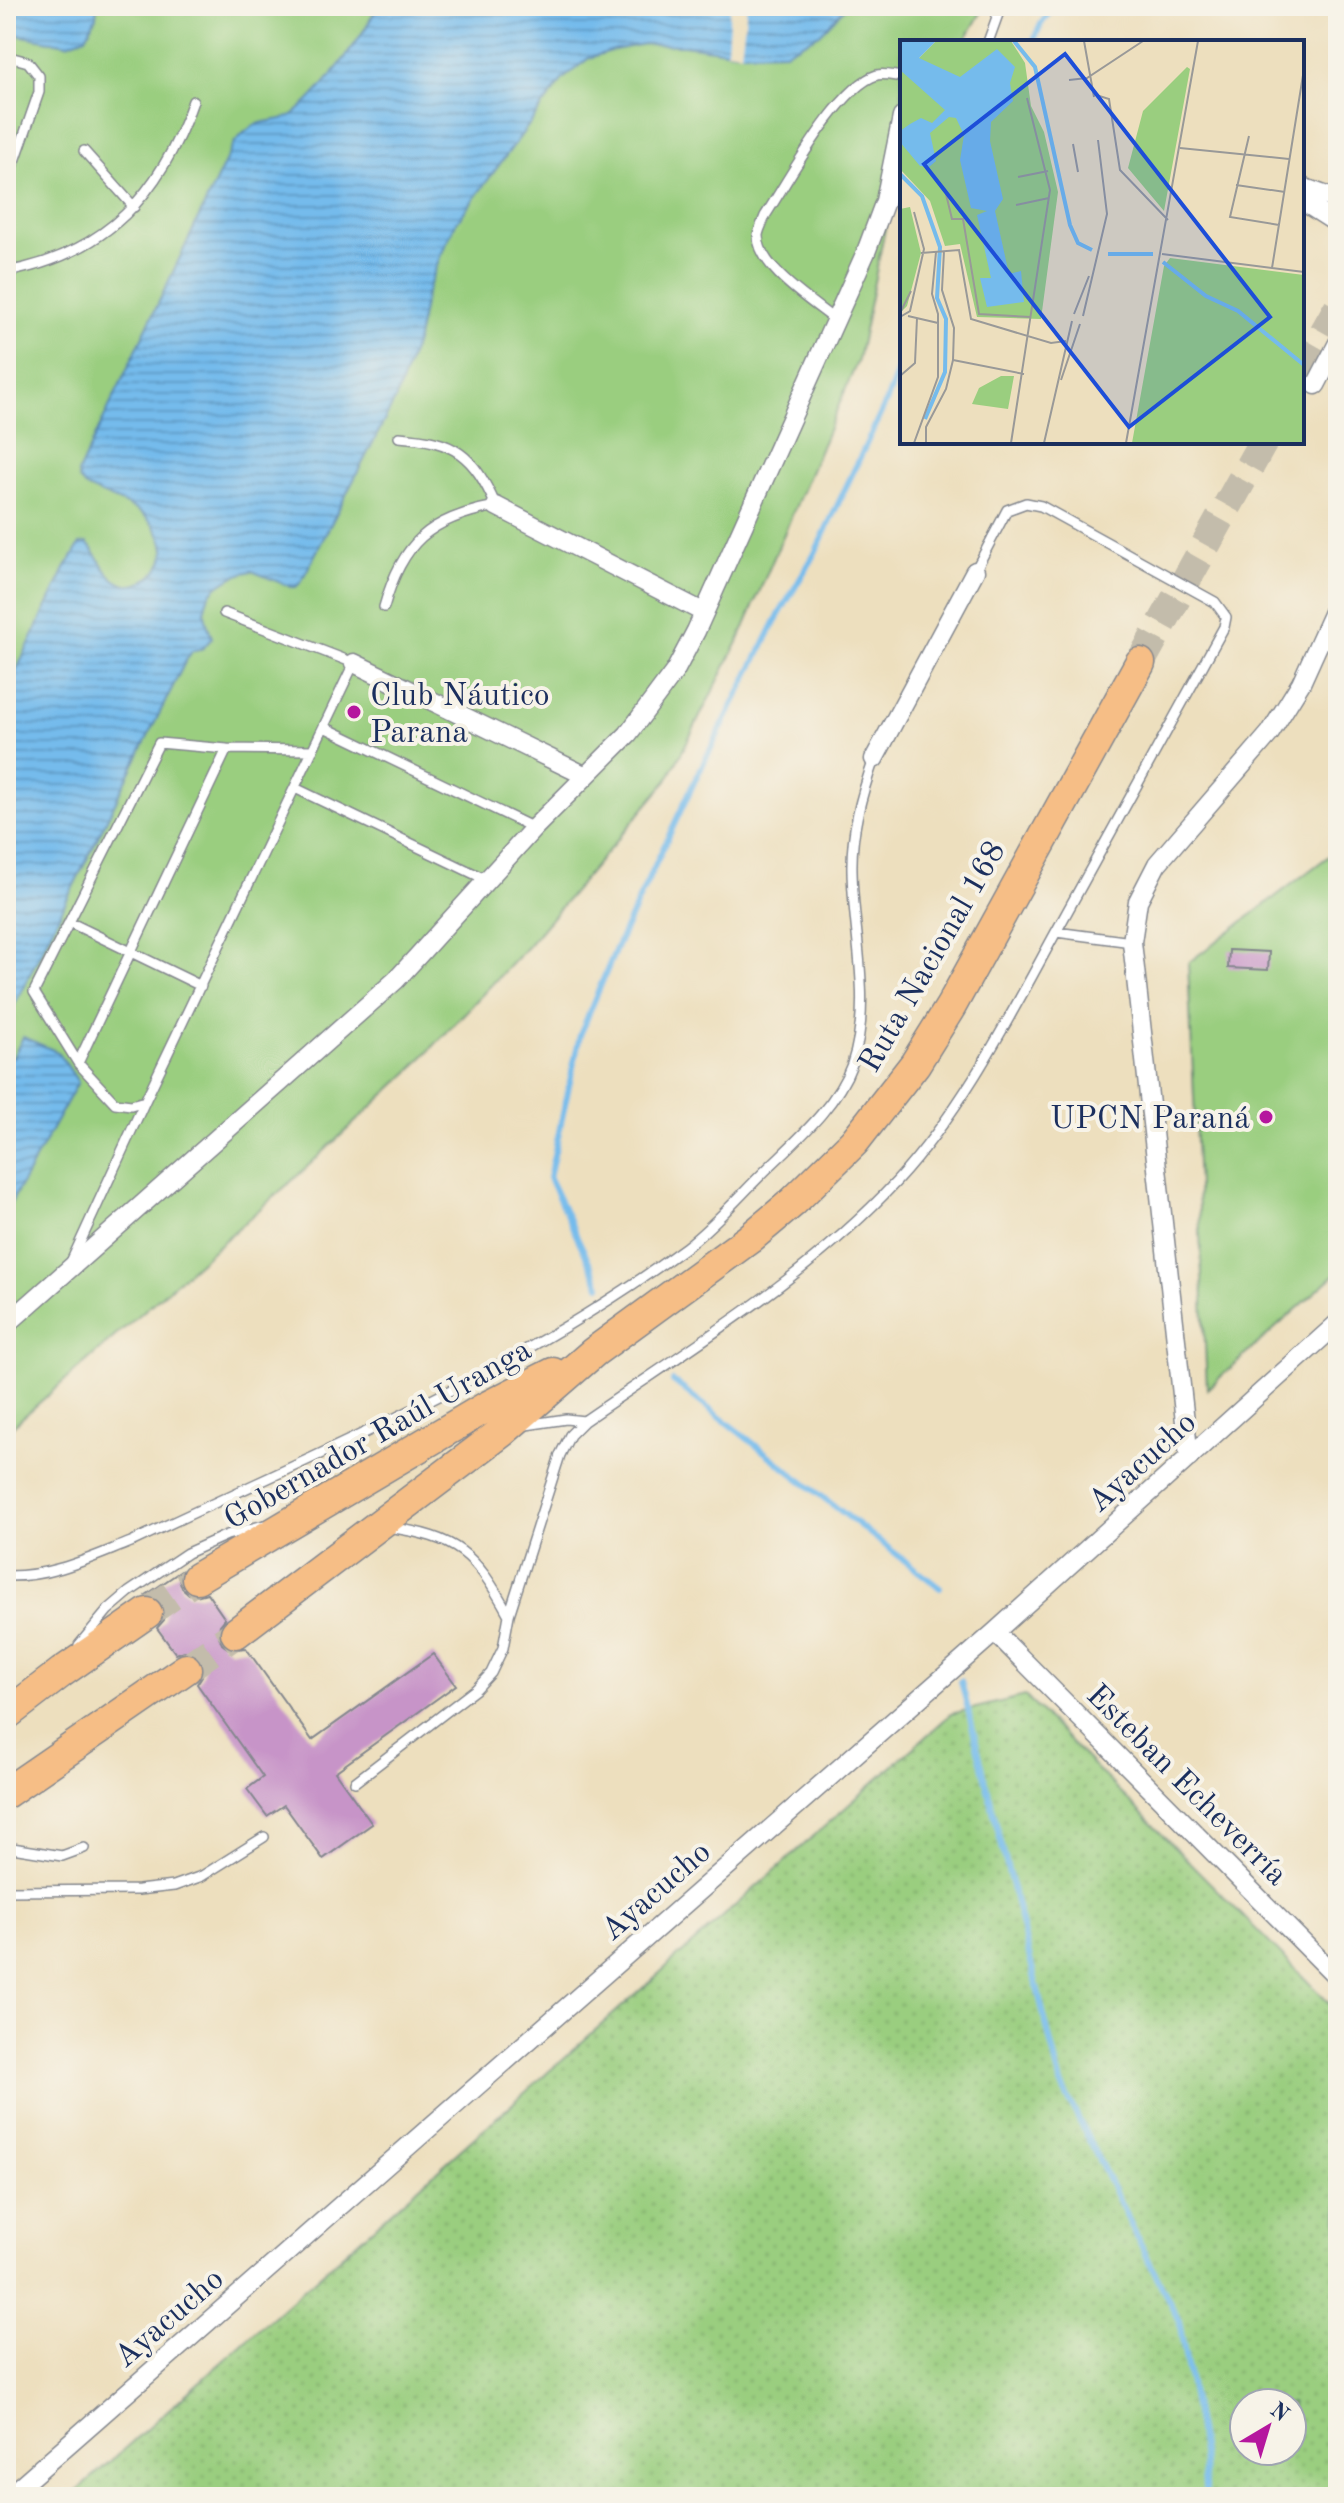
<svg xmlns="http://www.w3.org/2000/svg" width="1344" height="2503" font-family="'Old Standard TT',serif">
  <defs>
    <pattern id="grass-dots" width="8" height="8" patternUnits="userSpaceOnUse" patternTransform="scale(2)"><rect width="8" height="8" fill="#9ace7f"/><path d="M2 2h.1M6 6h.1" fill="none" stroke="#84b170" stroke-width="1.8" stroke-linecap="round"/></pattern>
    <pattern id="water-rules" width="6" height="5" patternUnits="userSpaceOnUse" patternTransform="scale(2)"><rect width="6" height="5" fill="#75bbec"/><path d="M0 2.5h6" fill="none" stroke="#5f98c2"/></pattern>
  </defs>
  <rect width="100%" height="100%" fill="#f7f3e8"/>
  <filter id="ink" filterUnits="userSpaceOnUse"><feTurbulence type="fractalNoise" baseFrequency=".0125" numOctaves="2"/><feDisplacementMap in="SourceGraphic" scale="16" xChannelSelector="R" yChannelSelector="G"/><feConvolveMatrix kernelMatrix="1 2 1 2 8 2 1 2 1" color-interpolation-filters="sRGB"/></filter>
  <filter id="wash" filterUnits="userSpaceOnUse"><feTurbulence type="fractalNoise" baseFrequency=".006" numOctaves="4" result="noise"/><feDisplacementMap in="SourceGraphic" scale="32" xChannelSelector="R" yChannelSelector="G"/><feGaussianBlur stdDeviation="1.8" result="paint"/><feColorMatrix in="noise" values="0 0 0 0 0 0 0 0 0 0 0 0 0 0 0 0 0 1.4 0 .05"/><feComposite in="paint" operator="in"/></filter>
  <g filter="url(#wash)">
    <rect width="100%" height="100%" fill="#eddfbe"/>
    <path fill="url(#grass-dots)" stroke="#5a7e6e" stroke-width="2" fill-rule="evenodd" d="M1025,1696L1338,2012V2497H70L951,1714ZM1244,2403H1292V2451H1244Z"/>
    <path fill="#9ace7f" stroke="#5a7e6e" stroke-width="2" d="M6,6H985L964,42H902V146L858,360L738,642L667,781L527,947L411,1070L294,1179L6,1432Z
      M1338,849V1272L1207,1389L1188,963Z"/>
    <path fill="url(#water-rules)" stroke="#4875a5" stroke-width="2" d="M6,6H97L96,17L86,37L67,44L6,33Z
      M377,6H847L820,34L785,52L741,53L684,45L644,44L614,50L589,58L563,79L456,223L440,257L425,298L417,339L396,398L301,582L296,587H291L252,571C232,575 204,588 205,612C205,621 210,630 212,638L203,648L192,651L184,664L6,1022V692L65,569L80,544L87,543C100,557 104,576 123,584C139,590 162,571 164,555C166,542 155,526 146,517C134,505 102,496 86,487L79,480L78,473L234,143C241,136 248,127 258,124C269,120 284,121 294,114C319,95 365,35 377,6Z
      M23,1037L58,1052L78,1082L6,1212V1053L13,1057Z"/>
    <path fill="#eddfbe" d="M730,6H747L741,53L727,51Z"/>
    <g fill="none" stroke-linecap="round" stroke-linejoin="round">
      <path stroke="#75bbec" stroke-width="6" d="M1033,42L1041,24L1054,6
        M600,1285L549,1178L580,1035L617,946L697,776L776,620L814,555L887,400L902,359
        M673,1381L940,1588
        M961,1681L1061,2084L1179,2321L1202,2453L1206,2497"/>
    </g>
    <g id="blocks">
      <path fill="#c794c8" d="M1229,950L1269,952L1268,970L1228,968Z
        M181,1571L179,1579L182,1588L189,1594L196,1596L207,1593L225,1619L220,1625L218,1634L222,1644L230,1650L246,1648L312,1740L433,1654L456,1685L335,1772L372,1824L323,1859L284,1805L267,1816L247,1789L263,1777L197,1684L202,1676L204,1667L201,1659L193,1652L184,1651L176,1654L157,1628L164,1620L165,1611L161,1602L155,1597L146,1595Z"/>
    </g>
  </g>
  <g filter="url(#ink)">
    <use href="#blocks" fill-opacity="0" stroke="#84878e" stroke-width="2"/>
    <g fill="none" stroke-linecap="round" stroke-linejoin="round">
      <path stroke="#c3bcab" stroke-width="30" stroke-dasharray="30 15" stroke-linecap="butt" d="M1302,372L1338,308
        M1140,663L1263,442
        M147,1613L197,1578
        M186,1669L236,1633"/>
      <g stroke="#84878e" stroke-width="12">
        <path id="service" d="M988,42L1001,6
          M6,56L28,62L39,76V92L6,187
          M84,151L134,207
          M6,272C106,254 161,194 193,101
          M835,320C813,302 757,267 758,235C759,229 763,222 765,216C788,181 838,87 877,75C884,73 894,76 902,77
          M975,571L1007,510L1026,503L1041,506L1215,602L1226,617L1224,627L1056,932
          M384,607C402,542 430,518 496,506C473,454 455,441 399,437
          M224,613L354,663L145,1101L131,1105L115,1103L78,1063L34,992L159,743L227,749L313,750
          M324,727L534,828
          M295,788L487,880
          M69,922L201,986
          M78,1063L227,749
          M71,1262L145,1101
          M526,1425L566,1419L584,1421
          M387,1527C458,1537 475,1553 509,1615
          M6,1576C51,1577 90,1558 131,1542C320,1452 517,1372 686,1247C716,1224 742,1193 769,1167C800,1137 837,1105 852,1064C873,1002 853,935 852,871C851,832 861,796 874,759
          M79,1645L108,1610L129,1592L187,1553L227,1535L264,1525
          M355,1782L476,1689L491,1673L503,1648L509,1615L560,1455L570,1435L584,1421C691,1347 807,1278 896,1182C963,1109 1009,1018 1056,932L1132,942
          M6,1847L62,1856L84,1848
          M6,1891L138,1890L174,1886L202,1876L264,1837"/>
      </g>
      <g stroke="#84878e" stroke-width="21">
        <path id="minor" d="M1302,187L1338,200
          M1302,201L1338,224
          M1316,385L1338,343
          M496,506L703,612
          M354,663L586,776
          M874,759L975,571
          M6,1325L396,980L534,828L628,734L675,671L696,631L866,252L885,201L902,117
          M1189,1458L1132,942L1138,901L1157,864L1270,733L1301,683L1338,601
          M995,1632L1338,1978
          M8,2497L995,1632L1338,1323"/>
      </g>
      <g stroke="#84878e" stroke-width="33">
        <path id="trunk" d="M197,1578L488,1406L553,1373
          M236,1633L503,1431L594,1352L749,1239L793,1202L854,1142L915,1064L951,1006L1140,663
          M6,1715L62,1672L147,1613
          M6,1793L186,1669"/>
      </g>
      <use href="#service" stroke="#fff" stroke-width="9"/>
      <use href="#minor" stroke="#fff" stroke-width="18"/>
      <use href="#trunk" stroke="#f6be86" stroke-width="30"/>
    </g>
  </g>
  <g fill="#b5179e" stroke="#f7f3e8" stroke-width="3">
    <circle cx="354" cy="712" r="8"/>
    <circle cx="1266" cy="1117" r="8"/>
  </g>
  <g text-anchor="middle" stroke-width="8" stroke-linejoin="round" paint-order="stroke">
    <g font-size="32" fill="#1b2f5e" stroke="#f7f3e8" text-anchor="start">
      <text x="370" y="705">Club Náutico<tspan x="370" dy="37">Parana</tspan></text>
      <text x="1250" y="1128" text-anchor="end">UPCN Paraná</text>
    </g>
    <g font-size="32" fill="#1b2f5e" stroke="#f7f3e8">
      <text transform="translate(931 956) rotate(-60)" y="11">Ruta Nacional 168</text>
      <text transform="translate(377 1433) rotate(-30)" y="11">Gobernador Raúl Uranga</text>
      <text transform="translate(1141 1461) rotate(-42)" y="11">Ayacucho</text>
      <text transform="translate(1188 1784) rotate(45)" y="11">Esteban Echeverría</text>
      <text transform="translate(655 1890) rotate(-41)" y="11">Ayacucho</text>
      <text transform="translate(168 2317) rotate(-41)" y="11">Ayacucho</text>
    </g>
  </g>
  <g transform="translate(900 40)">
    <rect width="404" height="404" fill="#eddfbe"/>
    <path d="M10,167L21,213L7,266L0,273V169ZM270,218L404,235V403H232L264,226Z" fill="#9ace7f"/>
    <path d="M36,1H111L125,23L131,66L144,92L158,152L141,279L77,277L60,204L45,206L30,161L0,129V26L19,18ZM287,27L290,29L264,171L228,128L243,71ZM101,336H114L108,369L72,364L79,348Z" fill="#9ace7f"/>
    <path d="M0,1H36L19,18L60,37L97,9L115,27L110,43L113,61L91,82L90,101L103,159L95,171L109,234L121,231L124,262L87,267L80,238H91L77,175L87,171L71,168L60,120L64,95L56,78L49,77L30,93L36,121L29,127L20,126L0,102V91L10,84L21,78L32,83L45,70L0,30Z" fill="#75bbec"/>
    <path fill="none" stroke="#75bbec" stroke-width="4" d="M114,1L135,27L170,185L178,203L192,210M0,134L22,156L40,207L37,258L46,279L45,332L25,379M208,214H253M263,222L306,256L338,271L404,325"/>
    <path fill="none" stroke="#999998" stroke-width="2" d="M184,1L194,57M169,40L187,38L243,1M193,54L209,59L220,130L268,180M349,96L330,177L379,185M173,104L178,132M280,108L389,119M118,137L148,131M336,145L385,152M46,154L52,179H63L79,274L131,277M116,165L149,158M21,213L59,210L71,279L151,303L166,301M262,214L404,232M372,228L404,29M0,273L11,251M174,274L189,236M8,276L38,283M183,276L207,174L198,100M0,277L10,271L24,209L14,172M53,320L124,334M0,336L15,323L17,278M161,340L180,284M14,403L38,337V274L32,254L36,212M26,403V387L46,349L53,320L54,288L42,250L44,211M111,403L150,150L127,58M144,403L172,281M226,403L298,1"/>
    <path fill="#1d4ed8" fill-opacity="0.15" stroke="#1d4ed8" stroke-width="4" d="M165,14L370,277L229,387L24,124Z"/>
    <rect width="404" height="404" fill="none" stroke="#1b2f5e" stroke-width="4"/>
  </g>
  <rect width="1344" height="2503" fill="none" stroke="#f7f3e8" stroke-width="32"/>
  <g transform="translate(1268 2427) rotate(38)"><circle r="38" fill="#f7f3e8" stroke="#9fa5b1" stroke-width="2"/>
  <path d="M0-6L14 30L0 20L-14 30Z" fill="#b5179e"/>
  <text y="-12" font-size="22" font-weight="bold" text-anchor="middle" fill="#1b2f5e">N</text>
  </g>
</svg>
